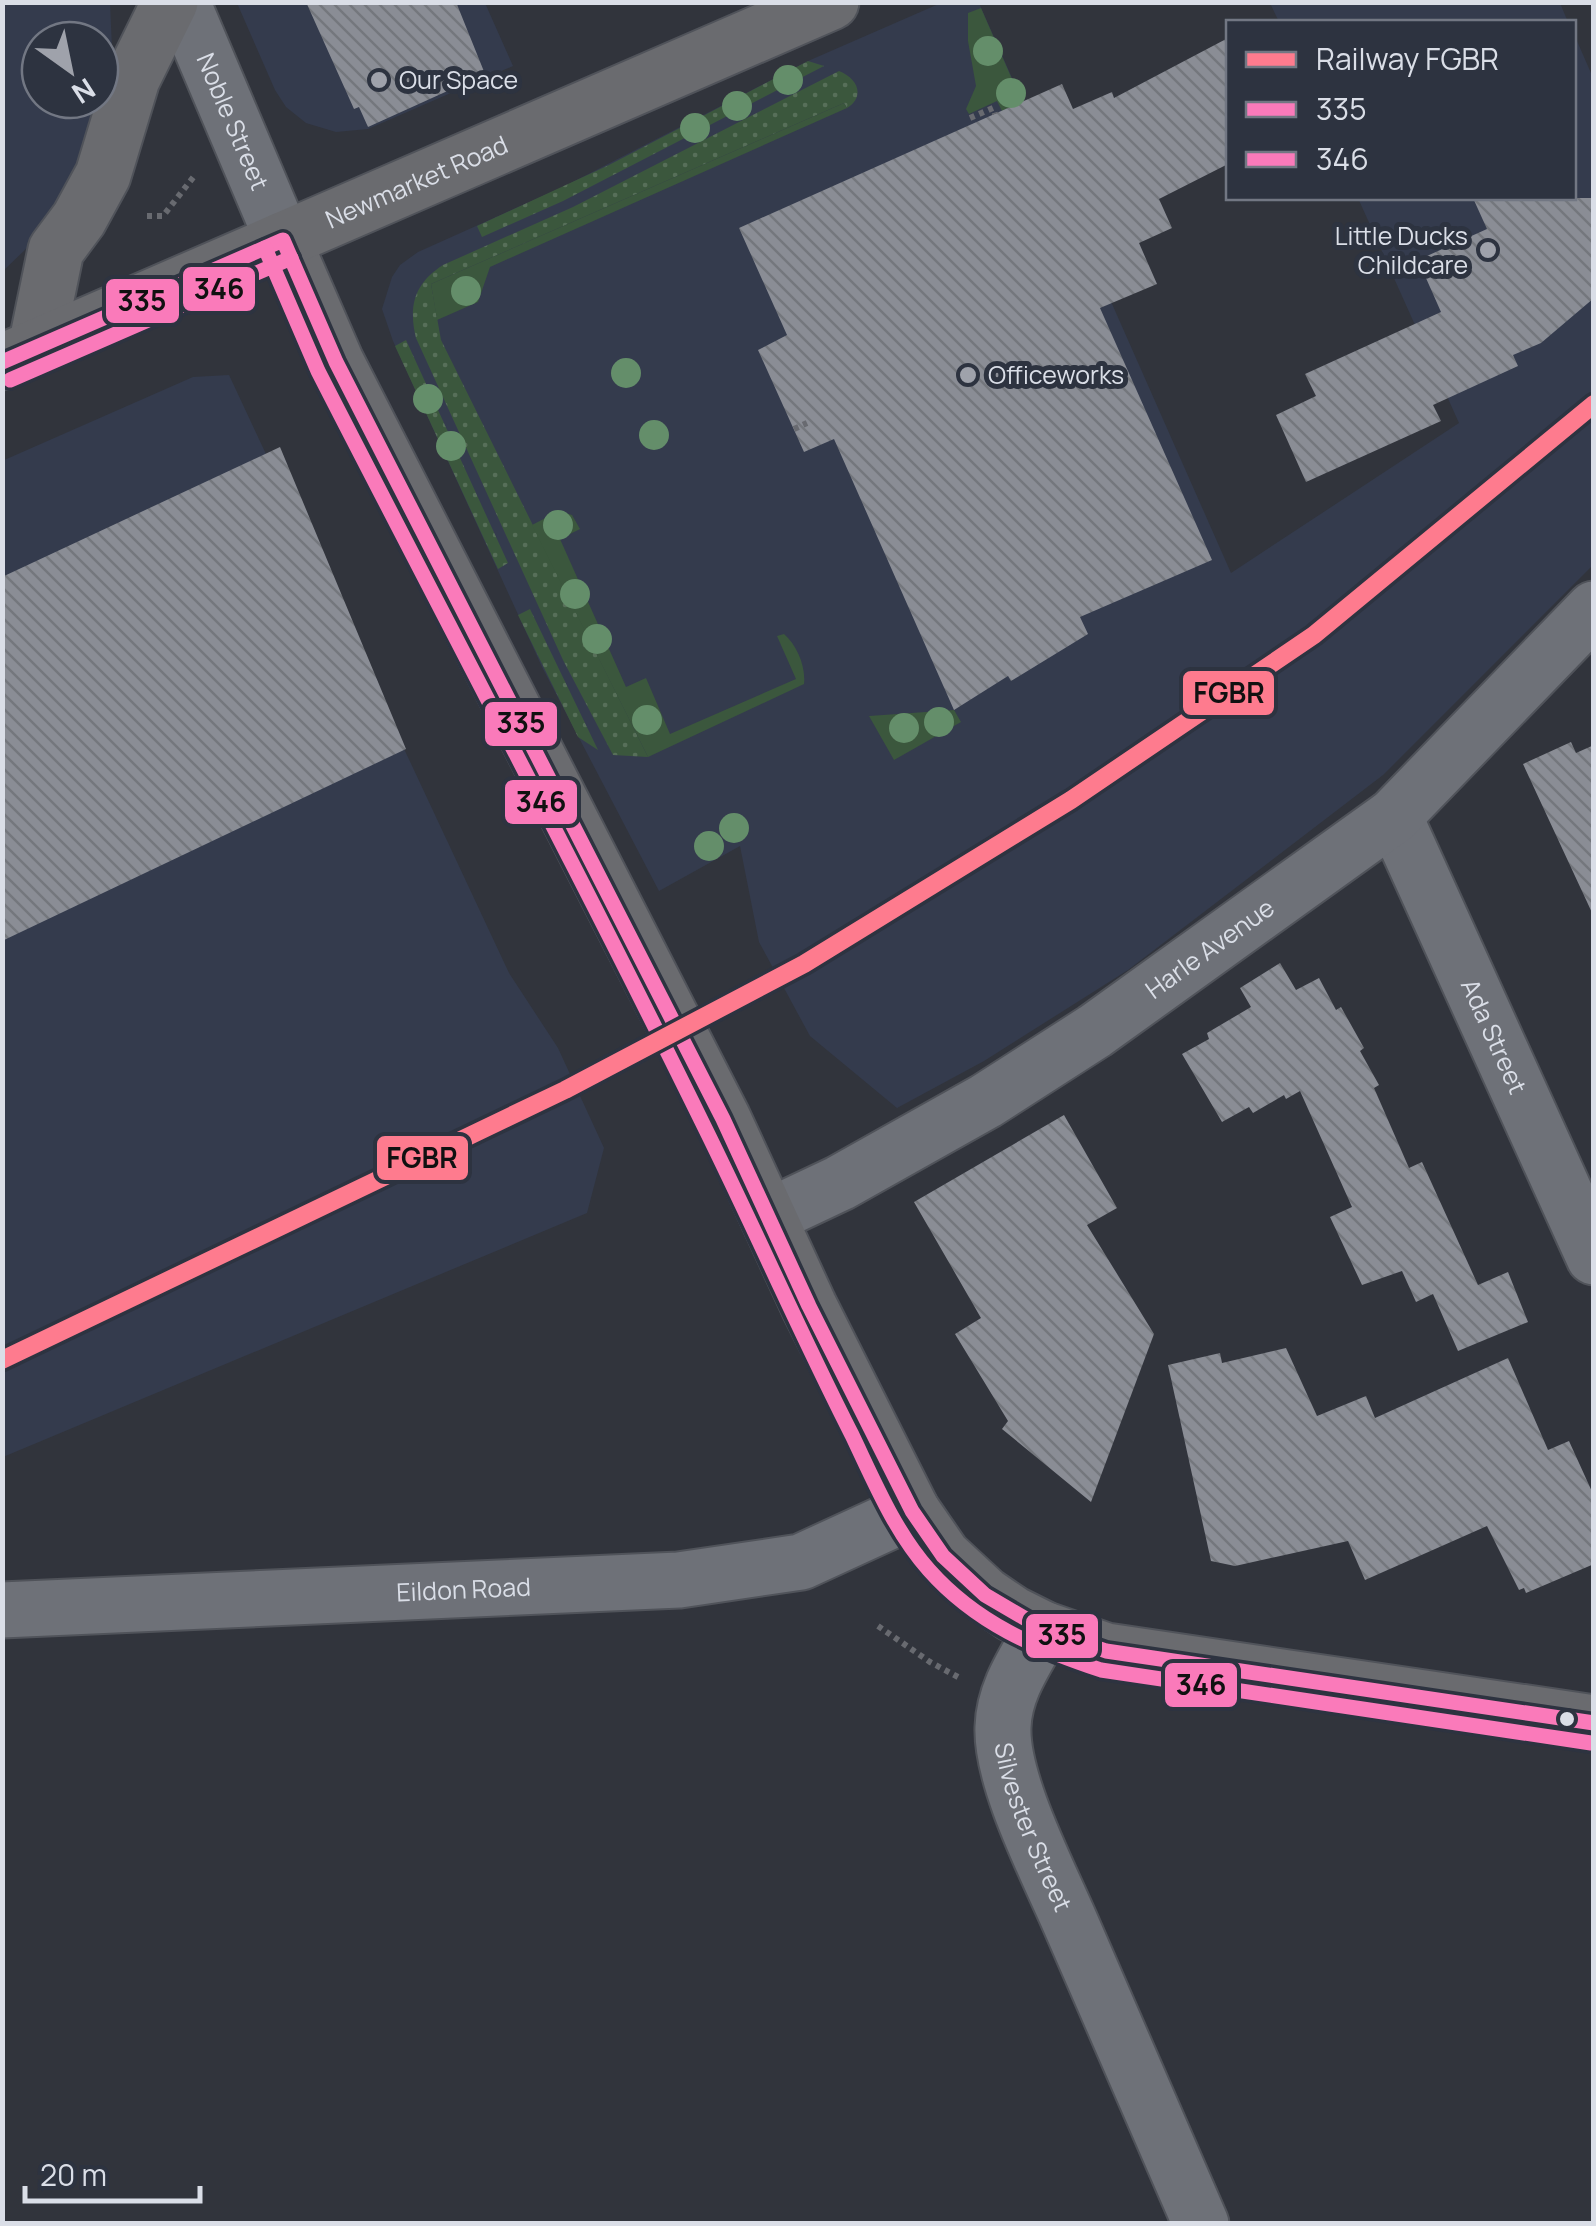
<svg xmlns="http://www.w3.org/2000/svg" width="1596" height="2226" font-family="Manrope,sans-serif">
  <defs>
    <pattern id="grass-dots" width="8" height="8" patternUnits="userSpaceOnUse" patternTransform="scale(2.5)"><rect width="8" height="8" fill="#3b573d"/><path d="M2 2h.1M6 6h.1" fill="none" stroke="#576f59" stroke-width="1.8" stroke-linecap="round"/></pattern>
    <pattern id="building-back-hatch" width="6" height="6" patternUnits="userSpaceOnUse" patternTransform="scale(2.5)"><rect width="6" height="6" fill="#8a8d95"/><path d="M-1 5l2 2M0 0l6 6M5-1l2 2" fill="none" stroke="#74777d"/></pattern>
  </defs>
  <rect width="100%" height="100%" fill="#31343c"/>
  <path fill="#343b4d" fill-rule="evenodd" d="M3,3H110L112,48L109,85L92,148L29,246L3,271ZM40,40H100V100H40Z
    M237,3H485L513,66L368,129L336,132L306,123L286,107L275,90Z
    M941,3H979L1231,573L1459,423L1358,198H1574V34L1594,80L1593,565L1383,775L1128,970L984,1061L897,1108L810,1036L759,942L740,846L659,891L542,667L393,341L382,309L392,277L400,265L418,252L565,186L808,61Z
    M1270,3H1560L1568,22H1279Z
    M229,375L509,973L558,1048L604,1148L587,1213L3,1457L2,461L193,377Z"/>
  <path fill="url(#grass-dots)" d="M808,61L824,66L563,201L482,237L477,226L609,165Z
    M839,71C857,78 866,96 847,108L844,103L431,284L441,340L648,757L613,755L563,660L416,338C408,305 415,283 443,265L573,207Z
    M406,340L508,563L498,569L395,346Z
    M530,609L598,750L578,737L518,615Z"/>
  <path fill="#3b573d" d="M981,8L1022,102L1002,111L997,101L969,114L966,109L976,86L968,41V13Z
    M844,103L847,108L490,267L478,302L437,320L431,284Z
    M559,511L572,515L580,529L560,539L626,687L646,678L670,734L796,679L777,636L784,634C797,645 806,667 804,684L648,757L532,525Z
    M954,710L961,722L894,760L869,716Z"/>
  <path fill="url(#building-back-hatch)" d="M306,2H456L485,74L368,127L359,107L354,109Z
    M1228,38V164L1159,199L1172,228L1139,243L1157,284L1100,308L1212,560L1080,617L1088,634L1011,681L1008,676L954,710L834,439L804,452L758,350L787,335L739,228L1062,84L1073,109L1112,92L1114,98Z
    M1473,198H1594V298L1541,343L1513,355L1518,366L1433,405L1441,421L1306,482L1276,415L1316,396L1305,374L1441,312L1418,260L1487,229Z
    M280,447L406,749L2,941V577Z
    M1571,742L1576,753L1594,745V917L1523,764Z
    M1280,963L1296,990L1319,978L1336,1010L1341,1007L1364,1048L1360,1051L1379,1085L1374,1088L1409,1168L1422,1162L1478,1285L1508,1272L1528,1322L1458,1351L1433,1294L1416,1302L1402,1271L1362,1285L1330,1217L1352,1207L1300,1091L1286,1099L1284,1095L1253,1113L1249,1107L1222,1122L1182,1054L1209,1039L1207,1033L1251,1007L1240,988Z
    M1064,1115L1117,1208L1087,1225L1154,1334L1091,1502L1002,1429L1008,1421L955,1334L981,1318L914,1202Z
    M1286,1348L1317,1416L1366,1396L1375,1418L1508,1358L1548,1450L1569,1441L1594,1496V1564L1526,1593L1524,1588L1519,1590L1487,1526L1365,1580L1348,1541L1235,1566L1211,1561L1168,1365L1220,1353L1222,1363Z"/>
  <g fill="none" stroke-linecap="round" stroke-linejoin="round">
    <g stroke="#50535a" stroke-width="59">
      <g id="street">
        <path id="s1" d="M182,2L283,240"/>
        <path id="s2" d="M1394,816L1594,1257"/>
        <path id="s3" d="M768,1217L840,1183L986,1101L1095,1031L1394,816L1594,609"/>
        <path id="s4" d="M2,1610L679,1580L801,1562L912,1511"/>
        <path id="s5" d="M1043,1629C1026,1660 1004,1690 1003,1727C1001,1781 1048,1871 1070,1922C1113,2022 1157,2123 1201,2224"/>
      </g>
    </g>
    <g stroke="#50535a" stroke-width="59">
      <g id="secondary">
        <path d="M283,240L336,362L723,1119L809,1306L912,1511L943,1556L985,1595L1013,1614L1043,1629L1106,1651L1594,1723"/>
        <path d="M36,347L56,250L79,219L103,175L132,79L170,2"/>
        <path id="s6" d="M2,362L831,2"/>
      </g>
    </g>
    <path stroke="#686a70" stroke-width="6" stroke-dasharray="5 5" stroke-linecap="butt" d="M970,118L993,108L995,114
      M147,216H163L195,175
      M794,429L807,423
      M878,1626L930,1662L958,1677"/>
    <use href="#street" stroke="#6e7178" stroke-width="55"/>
    <use href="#secondary" stroke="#6a6b6f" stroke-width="55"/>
    <g stroke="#2d3340" stroke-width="22">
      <path id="bus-1" d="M283,240L336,362L723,1119L809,1306L912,1511L943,1556L985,1595L1043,1629L1106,1651L1594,1723
        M2,362L283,240"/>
    </g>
    <g stroke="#2d3340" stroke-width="22">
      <path id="bus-2" d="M265,248L318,371C447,623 580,873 704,1126C755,1229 800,1333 852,1435C874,1481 895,1532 929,1570C976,1623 1035,1648 1101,1670L1591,1743
        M10,380L291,258"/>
    </g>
    <use href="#bus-1" stroke="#fa7aba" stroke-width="15"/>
    <use href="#bus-2" stroke="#fa7aba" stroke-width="15"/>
    <g stroke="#2d3340" stroke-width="25">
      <path id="rail-1" d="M2,1360L565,1090L804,964L1071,800L1314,635L1594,404"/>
    </g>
    <use href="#rail-1" stroke="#fe7b8e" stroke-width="18"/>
  </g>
  <g fill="#648e6a">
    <circle cx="988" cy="51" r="15"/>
    <circle cx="788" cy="80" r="15"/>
    <circle cx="1011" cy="93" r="15"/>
    <circle cx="737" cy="106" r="15"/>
    <circle cx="695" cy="128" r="15"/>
    <circle cx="466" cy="291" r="15"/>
    <circle cx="626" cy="373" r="15"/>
    <circle cx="428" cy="399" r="15"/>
    <circle cx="654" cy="435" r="15"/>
    <circle cx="451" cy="446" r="15"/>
    <circle cx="558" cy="525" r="15"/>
    <circle cx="575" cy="594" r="15"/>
    <circle cx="597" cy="639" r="15"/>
    <circle cx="647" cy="720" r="15"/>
    <circle cx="939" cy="722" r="15"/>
    <circle cx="904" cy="728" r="15"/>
    <circle cx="734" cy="828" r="15"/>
    <circle cx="709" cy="846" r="15"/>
  </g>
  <g fill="#9fa2ab" stroke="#2d3340" stroke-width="4">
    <circle cx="379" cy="80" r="10"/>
    <circle cx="1488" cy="250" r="10"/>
    <circle cx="968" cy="375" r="10"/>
  </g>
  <circle fill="#dadee7" stroke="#2d3340" stroke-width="4" cx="1567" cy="1719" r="9"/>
  <g text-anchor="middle" stroke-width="10" stroke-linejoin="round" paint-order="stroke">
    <g font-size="25" fill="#dadee7" stroke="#2d3340" text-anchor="start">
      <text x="399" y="89">Our Space</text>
      <text x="1468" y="245" text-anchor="end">Little Ducks<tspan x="1468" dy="29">Childcare</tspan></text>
      <text x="988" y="384">Officeworks</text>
    </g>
    <g font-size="25" fill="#dadee7" stroke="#2d3340">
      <text dy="9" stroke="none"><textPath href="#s1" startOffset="130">Noble Street</textPath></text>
      <text dy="9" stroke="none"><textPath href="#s6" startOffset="452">Newmarket Road</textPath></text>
      <text dy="9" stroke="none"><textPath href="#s3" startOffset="518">Harle Avenue</textPath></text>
      <text dy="9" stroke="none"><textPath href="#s2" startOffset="242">Ada Street</textPath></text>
      <text dy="9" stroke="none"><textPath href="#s4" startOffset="462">Eildon Road</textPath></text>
      <text dy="9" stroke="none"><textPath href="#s5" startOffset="212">Silvester Street</textPath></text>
    </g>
  </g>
  <g stroke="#2d3340" stroke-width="4">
    <rect x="181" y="265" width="76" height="48" rx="10" fill="#fa7aba"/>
    <rect x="104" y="277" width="77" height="48" rx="10" fill="#fa7aba"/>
    <rect x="1181" y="669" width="95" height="48" rx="10" fill="#fe7b8e"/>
    <rect x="483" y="700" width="76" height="48" rx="10" fill="#fa7aba"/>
    <rect x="503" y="778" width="76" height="48" rx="10" fill="#fa7aba"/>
    <rect x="375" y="1134" width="95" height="48" rx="10" fill="#fe7b8e"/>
    <rect x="1024" y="1612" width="76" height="48" rx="10" fill="#fa7aba"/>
    <rect x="1163" y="1661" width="76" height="48" rx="10" fill="#fa7aba"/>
  </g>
  <g font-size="28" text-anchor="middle" font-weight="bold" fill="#111">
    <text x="219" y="299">346</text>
    <text x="142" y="311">335</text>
    <text x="1229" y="703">FGBR</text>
    <text x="521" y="733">335</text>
    <text x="541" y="812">346</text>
    <text x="422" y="1168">FGBR</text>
    <text x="1062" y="1645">335</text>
    <text x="1201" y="1695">346</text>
  </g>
  <rect width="1596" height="2226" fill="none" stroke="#dadee7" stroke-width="10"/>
  <rect x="1226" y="20" width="350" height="180" fill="#2d3340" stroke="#727783" stroke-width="2.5"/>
  <rect x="1246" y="52" width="50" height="15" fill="#fe7b8e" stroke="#727783" stroke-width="2.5"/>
  <text x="1316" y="70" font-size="30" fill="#dadee7">Railway FGBR</text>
  <rect x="1246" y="102" width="50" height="15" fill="#fa7aba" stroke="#727783" stroke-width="2.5"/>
  <text x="1316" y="120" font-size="30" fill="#dadee7">335</text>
  <rect x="1246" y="152" width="50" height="15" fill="#fa7aba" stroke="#727783" stroke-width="2.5"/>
  <text x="1316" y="170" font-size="30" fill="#dadee7">346</text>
  <g transform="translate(70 70) rotate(147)"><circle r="48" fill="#2d3340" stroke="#727783" stroke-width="2.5"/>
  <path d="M0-8L18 38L0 25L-18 38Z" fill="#9fa2ab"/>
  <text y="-15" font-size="28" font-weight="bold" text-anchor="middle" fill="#dadee7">N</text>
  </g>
  <path d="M25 2186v15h175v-15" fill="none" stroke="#dadee7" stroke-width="5"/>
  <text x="40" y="2186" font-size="30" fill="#dadee7" stroke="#2d3340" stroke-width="8" paint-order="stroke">20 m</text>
</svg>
